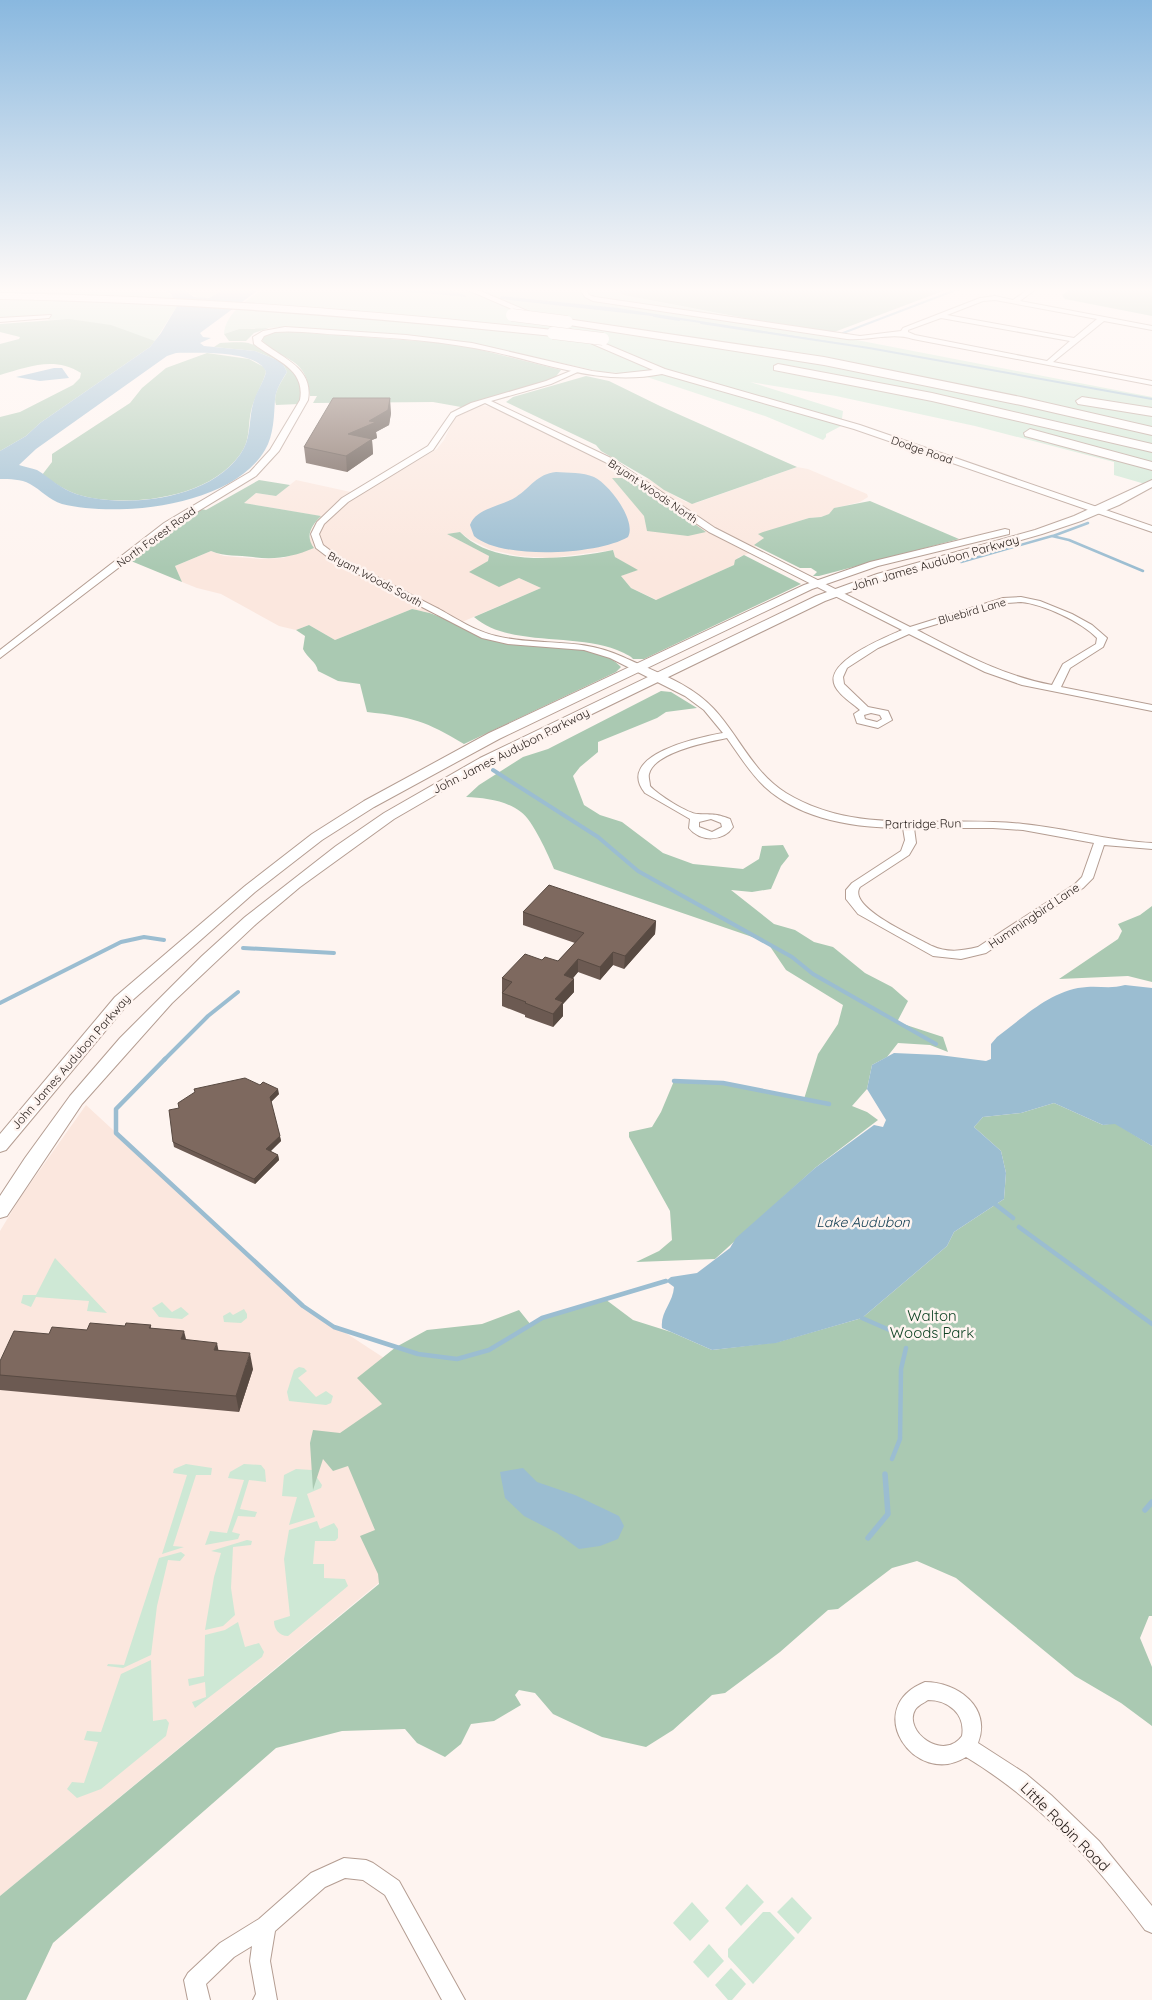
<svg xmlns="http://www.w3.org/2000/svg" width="1152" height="2000" font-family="Quicksand,sans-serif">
  <rect width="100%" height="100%" fill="#fef4f0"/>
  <path fill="#fbe7de" d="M481,405L493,407L595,457L629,478L649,479L664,490L686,502L696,503L797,467L808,469L867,494L868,497L860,502L835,508L829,514L821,517L809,518L759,534L764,538L755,545L756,546L750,553L739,557L734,565L657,600L631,588L621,576L637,570L615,557L613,550L550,558L519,556L491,550L469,539L460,532L448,534L489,556L488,561L483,566L470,572L519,578L541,588L455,625L434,614L412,609L335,640L309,625L296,630L279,626L221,594L197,588L182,582L175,566L211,551L224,556L261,559L283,558L313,548L310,543V532L320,516L244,503L256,493L276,496L296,480L360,494L437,449L444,440L455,417L468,409Z
    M86,1105L303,1305L430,1388L392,1572L0,1896V1231L20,1198Z"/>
  <path fill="#cee8d5" d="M0,288H159L171,295L177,306L155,341C118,329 88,318 48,320L51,314L0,318Z
    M181,288H227C209,301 200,301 181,288Z
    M264,288H616L623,295L1152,397V486L1114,475V462L975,426L836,396L750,382L843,411L841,426L826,434V437L823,440L765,416L638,374L602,372L476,344L288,327L239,329L224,334C226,312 248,300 264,288Z
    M55,1258L107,1313L87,1311L89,1301L36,1297L31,1307L21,1303L23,1295H36Z
    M162,1302L172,1312L181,1307L189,1314L182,1319L159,1317L152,1308Z
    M244,1309L247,1314V1318L241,1323L224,1322L223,1316L230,1312L233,1315Z
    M299,1367L304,1368L307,1371L298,1378L316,1397L326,1391L333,1396L331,1403L326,1405L289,1401L287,1392L294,1370Z
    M186,1464L212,1468L211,1475H196L173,1546L184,1547L162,1554L187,1475L173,1473L174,1469Z
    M244,1464L261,1465L265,1470L266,1482L249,1480L240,1509L257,1512L255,1517L238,1516L232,1532L240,1534L238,1539L205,1545L210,1531L227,1533L244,1480L228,1478L230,1472Z
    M296,1469L312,1470L322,1485L321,1488L307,1494L315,1517L289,1525L297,1497L282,1496L284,1475Z
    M317,1521L320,1529L334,1523L338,1529V1538L335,1541H315L313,1564H324V1578L345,1579L348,1586L288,1636C279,1636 274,1629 274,1621L290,1616L284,1559L289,1530Z
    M247,1540L252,1541L251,1545L233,1547L231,1588L235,1615L223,1626L205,1630L214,1577L221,1553L211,1551Z
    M181,1552L185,1555L180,1561L168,1560L157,1606L151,1655L123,1668L107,1666L108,1664L124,1665L159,1558Z
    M238,1622L245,1647L259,1643L264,1652L262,1657L195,1708L192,1702L206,1697L205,1682L189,1686L188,1679L204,1676L205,1635L225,1630Z
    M151,1660L153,1721L166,1719L169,1723L166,1736L101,1789L77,1798L67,1789L72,1782L84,1783L98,1742L84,1740L87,1731L101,1732L121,1674Z
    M747,1884L764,1902L741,1926L725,1908Z
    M792,1897L812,1918L798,1934L777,1912Z
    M692,1902L709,1921L690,1941L673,1923Z
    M763,1912H770L795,1938L753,1984L728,1957V1949Z
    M709,1944L724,1961L708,1978L693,1962Z
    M731,1968L746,1984L732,2000H728L715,1985Z"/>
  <path fill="#aac9b2" d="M616,288H951L829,334L623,295Z
    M1071,288H1152V316L1065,299L1062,295Z
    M69,319L111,325L155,341L150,347L40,423L26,436L0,451V417L20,412L73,385L80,378L81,373C54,356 28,367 0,375V344L19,339L20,337L0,332V324Z
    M269,328L254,333L246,341H229L224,334L239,329Z
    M297,332L457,344L561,370L554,379L461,407L433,402L313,403L317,396H310C307,353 278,362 262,340C267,329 287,332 297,332Z
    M220,343C229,343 243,341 251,344C278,353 307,371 299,404L276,405C272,394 282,381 287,372L282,362L255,351L214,347Z
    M207,353L249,359L264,367L266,372C262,386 254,397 251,411C248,424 250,436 244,448C217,498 129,509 79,495C66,491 53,482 42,475L52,462V454L130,403L142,388L166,368Z
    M586,376L609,381L660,406L797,467L692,504L664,490L649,479L601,451L596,445L506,402L513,397Z
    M612,478H629L706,532L688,536L647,531L644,516Z
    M259,480L290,485L276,496L256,493L244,503L321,516C311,526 305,536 314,548C293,557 275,560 253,557C238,555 226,557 211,551L175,566L182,582L131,561L201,509L206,510Z
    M870,501L959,539L819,576H813L817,572L811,568H800L754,545L764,538L758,534L763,532L809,518L821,517L829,514L834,508Z
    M460,532C495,568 569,559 613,550L615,557L638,570L621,576L631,588L656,600L734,565L735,560L744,555L801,584L644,659H633C630,655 623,653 617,650C573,633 508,647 474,617L541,588L519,578L499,587L469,572L488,561L489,556L447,534Z
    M412,609C420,611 428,612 435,615C457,623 475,637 498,642C533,650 595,638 621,667L616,672L464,744C426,721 412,717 367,712L360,684L338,681L318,671C316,661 307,658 303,649L305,636L296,630L309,625L335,640Z
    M661,691L671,692L697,708L666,712L657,718L598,742V752L580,767L573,776L584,805L600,815L622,822L663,853L693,864L743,869L759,859L762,846L783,845L789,856L781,866L771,889L752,892L731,890L774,924L795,930L814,942L833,947L865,973L892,987L908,1001L897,1022L943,1037L948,1052L930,1045L898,1043L887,1057L872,1065L867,1089L852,1106L867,1112L878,1120L815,1168L715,1259L636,1262L659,1251L672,1240L670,1211L629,1137V1132L652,1127L661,1112L674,1081L723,1083L804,1099L818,1054L838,1024L843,1005L786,970L767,942L554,869C549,856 532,819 521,812C505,800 485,798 466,797L479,785L523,757L548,749Z
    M1152,906V982L1128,976L1059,979L1118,939L1122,931L1118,924L1140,915Z
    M1054,1103L1103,1125L1115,1123L1152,1146V1616H1149L1140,1638L1152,1667V1726L1121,1703L1075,1676L956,1578L917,1561L892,1568L838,1609L828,1610L780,1652L725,1693L712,1695L673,1730L646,1747L602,1737L553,1714L535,1693L519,1690L515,1695L521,1705L494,1721L471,1724L461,1744L445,1757L417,1743L405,1729L342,1731L276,1748L53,1943L26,2000H0V1896L379,1584L378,1574L360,1536L375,1530L348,1466L333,1471L323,1459L313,1490L310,1443L313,1430L340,1433L382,1404L357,1378L396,1347L427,1330L482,1324L519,1310L531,1325L542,1318L605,1299L633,1320L671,1332L712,1350L778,1342L862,1318L947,1246L954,1232L1004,1199L1006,1173L1001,1151L974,1127L983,1117L1021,1113Z"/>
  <path fill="#9bbdd1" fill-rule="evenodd" d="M159,288H181L194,297L209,298L227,288H261L200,333L203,337L211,338L200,343L204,346L255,351L282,362L287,372C282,380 276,389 275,399C274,415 274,435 265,450C232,506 119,518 62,504C49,500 41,490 30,484C21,479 10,479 0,479V451L26,436L40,423L150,347L161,333L177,306L171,294ZM176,353C197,353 258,350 266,372C263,384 256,392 253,404C249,418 251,434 244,448C217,499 126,510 76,494C61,489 50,478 37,470C32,468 24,467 19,465L36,449L167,356Z
    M366,288C398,288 439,282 468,297Z
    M500,296L618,308L846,344L652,316L509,300Z
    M54,368H62L69,378L40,381L16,377Z
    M556,472C568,473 583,472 594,477C609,484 637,521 628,537C598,555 501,560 474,536L470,525C476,508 502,506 516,497C531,487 537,474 556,472Z
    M1125,985L1152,988V1146L1115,1124L1103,1125L1054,1103L1021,1113L983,1117L974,1127L1001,1151L1006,1173L1004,1199L954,1232L947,1246L862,1318L776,1343L712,1350L662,1328C660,1312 673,1303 674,1287L666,1281L671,1277L697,1273L730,1248L736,1238L815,1168L874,1125L883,1127L886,1120L867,1089L872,1065L894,1053L939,1055L986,1061L991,1059V1044L997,1037C1024,1017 1052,989 1087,987C1101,986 1111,989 1125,985Z
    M523,1468L537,1482L575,1495L619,1516L624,1526L618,1539L600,1546L579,1549L557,1533L524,1516L505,1498L500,1472Z"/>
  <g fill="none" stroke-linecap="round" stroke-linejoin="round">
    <path stroke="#9bbdd1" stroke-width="2" d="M501,298L510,299
      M654,316L679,320
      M701,323L869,348L1152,399
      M843,333L961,288"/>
    <path stroke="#9bbdd1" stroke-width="2.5" d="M1053,536L1088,523
      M961,562L1052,536L1069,540L1143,571"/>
    <path stroke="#9bbdd1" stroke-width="4" d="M493,770L598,837L638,871L792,957L813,974L936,1044
      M243,948L334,953
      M0,1003L121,942L144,937L164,940
      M164,1060L208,1016L238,992"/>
    <path stroke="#9bbdd1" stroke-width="4.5" d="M165,1059L116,1109V1133L303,1306L334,1327L418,1354L457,1359L489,1350L542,1318L666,1281
      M674,1081L723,1083L829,1104
      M995,1204L1013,1218
      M1019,1227L1152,1324
      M862,1318L901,1335
      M892,1459L900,1439L901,1369L906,1348"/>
    <path stroke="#9bbdd1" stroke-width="5.5" d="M1145,1510L1152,1502
      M868,1538L888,1514L885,1474"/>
    <g stroke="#b49d92" stroke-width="2">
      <path id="minor" d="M579,288H585L589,295L595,297L860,336L901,331L903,328L980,298L995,296L1013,300L1030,288H1037L1020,301L1152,326V330L1104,321L1053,362L1152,381V385L913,339C892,332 869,341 847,339L593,301L585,297ZM995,300L1097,319L1074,338L947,315L983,301ZM941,318L1070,341L1047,361L915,335L908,332V330Z
        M51,315L49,318L0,322V318Z
        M578,368L581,370L580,371L551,384L491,401L611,458L715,528L910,627L1003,598L1021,597L1040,601L1072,614L1092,625L1107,638L1103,647L1070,668L1061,687L1152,705V711L1022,685L985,672L909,634L878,648L847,668L843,677L844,684L868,707L888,711L892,720L878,728L857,723L854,714L860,710C852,703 839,695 835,686C823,662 886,637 902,630L709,532L605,462L485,403L456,416L433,450L348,502L324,524L319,534L323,545L339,557C372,575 406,592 439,609C457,619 475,631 496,636C541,647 577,636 623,657C653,671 690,683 713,708C738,734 753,773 786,793C858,837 943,815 1023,824C1067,828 1108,841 1152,843V849L1104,845L1093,878L1083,888L986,953L961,959L933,956L858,914L846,899V890L852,883L901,851L905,840L903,828C857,828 801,820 765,787C750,773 739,755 727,738C708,742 654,752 649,774C648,777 650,782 650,786C657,794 688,814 698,814C714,815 714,813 730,819L733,827C723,842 700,842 689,828L690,819L645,793C614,755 700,737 723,733L704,710L685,696L610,658L584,650L508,644L482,638L333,561L316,548L311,534L317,522L342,498L428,446L451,413L471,403L546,381ZM1021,602C1043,604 1082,622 1097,638L1096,644L1063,664L1052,685C1003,676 961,653 917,630L1007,603ZM871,713L880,715L882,719L877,722L865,719L864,715ZM711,819L721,823L722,827L712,832L699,827V822ZM914,828H993L1023,830L1094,843L1082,877L1075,884L978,947C962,951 947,953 932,946C918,938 846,907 860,887L909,855L916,843Z
        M925,1682C957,1682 992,1707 978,1743L1026,1774L1051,1795L1099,1841L1152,1906V1933L1145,1930C1095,1862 1039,1801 966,1757C915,1789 860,1708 925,1682ZM928,1700C948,1700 966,1714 962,1736C943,1762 903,1731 915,1710C918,1705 924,1703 928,1700Z
        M344,1858L366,1860L373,1863L399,1881L465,2000H442L385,1895L363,1880L345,1878L325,1887L275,1931L270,1961L277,2000H253L256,1994L250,1961L252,1946L234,1957L206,1984L210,2000H188L184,1980L188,1973L220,1943L259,1919L311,1873Z"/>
    </g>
    <g stroke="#b49d92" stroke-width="2">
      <path id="tertiary" d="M463,288H473L665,369L860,425L1152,526V532L854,429L662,374C603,386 551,365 494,352C445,341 394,338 344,335C321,334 298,330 275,332L264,336L261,341C281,358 314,367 308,400L279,451L256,476L172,527L0,658V650L164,523L250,472L270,450L300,400C306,368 274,360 254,344L253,337L263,331L285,327L406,335L472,343L592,371L616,374L653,370Z"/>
    </g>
    <g stroke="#b49d92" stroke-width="2">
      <path id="secondary" d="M1152,480V487L1119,505L1081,521L1042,534L885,579L825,601L489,764L394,819L300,887L256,924L172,1003L82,1104L7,1216L0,1218V1196L25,1158L70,1096L120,1038L202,956L245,917L336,846L384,813L480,758L816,596L877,574L1035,530L1074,516Z
        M1005,529L1009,530V534L878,566L812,589L499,739L374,807L322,840L255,892L127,1005L6,1150L0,1152V1134L115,997L245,886L312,834L364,801L489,733L804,585L870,562Z"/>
    </g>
    <g stroke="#b49d92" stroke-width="2">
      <path id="motorway" d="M0,293C185,296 369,310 553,330L559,333L553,336C369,317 185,302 0,299Z
        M567,319L824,357L1021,397L1152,427V435L1021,405L824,365L563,324L561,322Z
        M778,364L932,393L1152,444V452L932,401L774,370V366Z
        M1082,397L1152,408V416L1078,404L1076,401Z
        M1030,429L1152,462V470L1025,436L1024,433Z"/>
    </g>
    <use href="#minor" fill="#fff" fill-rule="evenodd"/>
    <use href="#tertiary" fill="#fff" fill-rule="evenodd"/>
    <use href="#secondary" fill="#fff" fill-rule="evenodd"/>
    <use href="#motorway" fill="#fff" fill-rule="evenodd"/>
    <g stroke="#b49d92" stroke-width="13" stroke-linecap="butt">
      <path id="motorway-bridge" d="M512,315L567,322
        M553,333L603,339"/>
    </g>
    <use href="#motorway-bridge" stroke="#fff" stroke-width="12"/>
  </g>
  <path fill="#6c5a52" d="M391,413L389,425L376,432L377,438L372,440L373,454L347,472L306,463L304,447Z
    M523,912L656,921L655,934L624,969L613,965L600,980L578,972L573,978L574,992L563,1004V1016L553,1027L525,1017V1015L502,1006V978L542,960L558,961L575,943L523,925Z
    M195,1092L279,1094L271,1102L281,1141L270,1151L278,1155L279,1160L255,1184L174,1147L173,1142L179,1108Z
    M151,1325V1328L218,1350L253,1369L239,1412L0,1390V1361L49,1334Z"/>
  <path fill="#584a42" d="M390,398L391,413L389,425L376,432L377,438L372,440L373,454L347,472L346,456L348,434L369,421Z
    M656,921L655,934L624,969L625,956Z
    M613,952V965L600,980V967Z
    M578,959V972L564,989V975Z
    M574,979V992L563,1004V1016L553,1027V1014L555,999Z
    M278,1089L279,1094L271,1102L270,1097Z
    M280,1136L281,1141L267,1155L266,1149Z
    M278,1155L279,1160L255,1184L254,1179Z
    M184,1331L188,1347L181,1339Z
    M217,1343L220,1358L214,1350Z
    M250,1353L253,1369L239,1412L236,1396Z"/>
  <path fill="#7e695f" stroke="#584a42" d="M333,398H390L388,410L369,421L376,422L348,434L372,439L346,456L304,447Z
    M549,885L656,921L625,956L613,952L600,967L578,959L564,975L574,979L555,999L563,1002L553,1014L525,1003L526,1002L502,993L512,982L502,978L525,954L542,960L545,957L558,961L584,933L523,912Z
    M245,1078L260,1085L263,1082L278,1089L270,1097L280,1136L266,1149L278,1155L254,1179L173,1142L169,1110L179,1108L178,1103L195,1092L194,1089Z
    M90,1323L125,1326L126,1323L151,1325L149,1328L184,1331L181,1339L217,1343L214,1350L250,1353L236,1396L0,1375V1361L14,1331L49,1334L52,1327L87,1330Z"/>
  <linearGradient id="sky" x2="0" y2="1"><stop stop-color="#89b8df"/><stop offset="0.51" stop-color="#fffaf8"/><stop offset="1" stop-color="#fffaf8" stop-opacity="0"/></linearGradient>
  <rect width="1152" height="568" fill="url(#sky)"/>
  <g text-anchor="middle" stroke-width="5" stroke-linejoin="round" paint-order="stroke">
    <g font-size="11" fill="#231a16" stroke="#fef4f0">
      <text transform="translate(922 450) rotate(19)" y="4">Dodge Road</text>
      <text transform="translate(653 491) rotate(34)" y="4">Bryant Woods North</text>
      <text transform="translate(156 537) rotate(-36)" y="4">North Forest Road</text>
      <text transform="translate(375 579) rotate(28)" y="4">Bryant Woods South</text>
      <text transform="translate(972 611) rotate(-16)" y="4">Bluebird Lane</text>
    </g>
    <g font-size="12" fill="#231a16" stroke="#fef4f0">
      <text transform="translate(935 563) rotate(-16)" y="4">John James Audubon Parkway</text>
      <text transform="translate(511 751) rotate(-27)" y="4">John James Audubon Parkway</text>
      <text transform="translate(923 824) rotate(-1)" y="4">Partridge Run</text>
      <text transform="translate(1034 916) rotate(-34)" y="4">Hummingbird Lane</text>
      <text transform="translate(71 1062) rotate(-49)" y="4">John James Audubon Parkway</text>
    </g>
    <g font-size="14" font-style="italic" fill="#0b384e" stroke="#fef4f0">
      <text x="863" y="1227">Lake Audubon</text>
    </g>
    <g font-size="15" fill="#0e4223" stroke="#fef4f0">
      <text x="932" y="1321">Walton<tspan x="932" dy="17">Woods Park</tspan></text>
    </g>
    <g font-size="15" fill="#231a16" stroke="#fef4f0">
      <text transform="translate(1065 1827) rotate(45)" y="5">Little Robin Road</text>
    </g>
  </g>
</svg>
